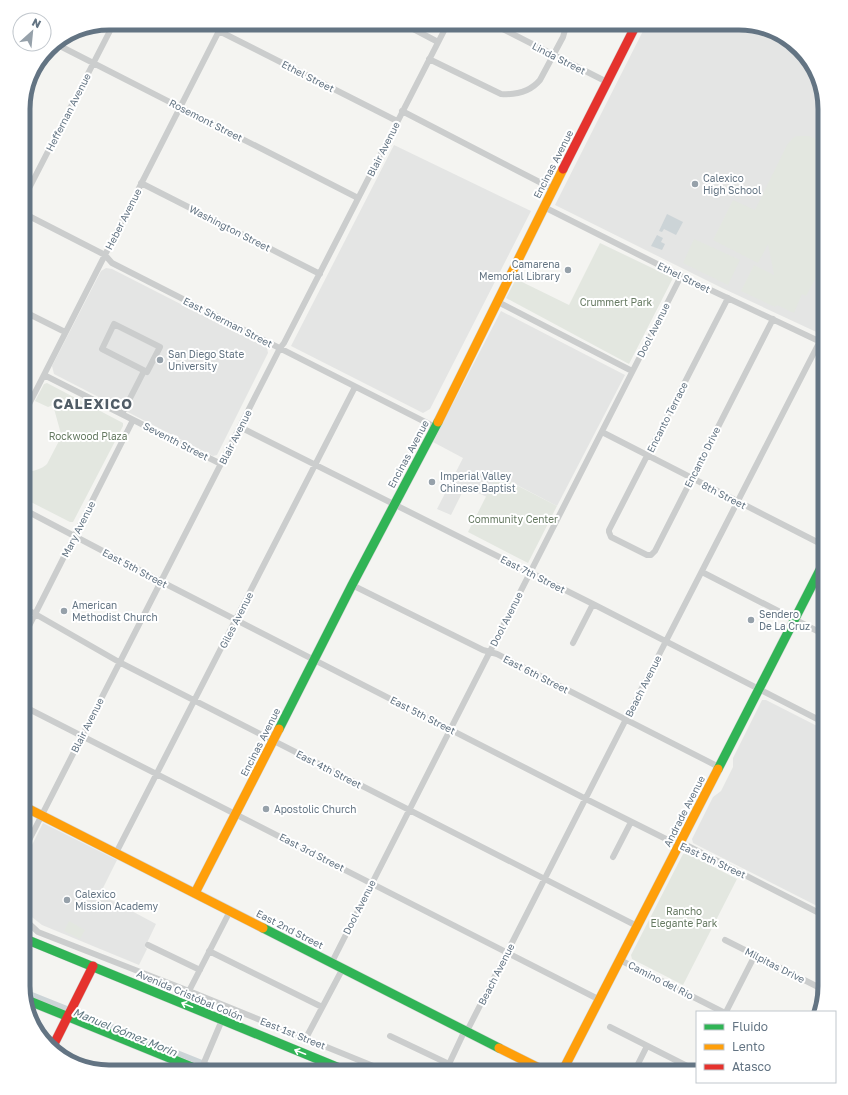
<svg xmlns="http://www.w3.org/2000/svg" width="848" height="1095" font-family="'Golos Text',sans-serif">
  <rect width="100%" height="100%" fill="#f4f4f1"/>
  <path fill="#e4e5e4" d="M647,23H745L767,30L788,41L811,61L825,109V336L722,288L555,205Z
    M394,145L531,211L430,409L423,413L291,346Z
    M106,268L112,269L267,348L268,353L217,455L213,456L54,374L52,366L101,271Z
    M501,311L625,375L557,506L498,475L487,497L465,487L451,515L437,509L463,458L433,442Z
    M762,700H766L825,730V910L693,843L692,839L713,797L721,791L733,767V758Z
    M43,823L117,860L100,894L156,924L145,947L147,949L139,965L42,925L28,914L23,906V863Z"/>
  <path fill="#e3e7e0" d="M797,136H809L825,143V261L806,296L802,294L794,313L777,305L775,307L741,291L754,265L774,275L768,244L758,263L713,240L733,200L755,210L787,145L793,138Z
    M694,239L740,260L728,285L683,263Z
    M600,243L673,278L629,364L506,298L516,279L569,305Z
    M47,383L123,423V426L73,522H70L23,498V471C30,473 42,469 47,464L60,439L61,434L53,405L48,407L35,401L44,384Z
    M497,475L557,506L528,563L468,532Z
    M686,853L737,879L683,985L632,959L631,955L683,854Z
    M69,921L85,930L80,939L64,931Z"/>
  <path fill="#ccd4d7" d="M667,214L683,222L676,235L664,229L662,232L659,231Z
    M657,235L663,238L661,242L665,244L662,250L651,246Z"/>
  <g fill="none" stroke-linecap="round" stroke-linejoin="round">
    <path stroke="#ccd4d7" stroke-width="5.5" d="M25,992L225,1072"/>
    <g stroke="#d0d2d1" stroke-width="10">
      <path id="fast" d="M279,729L352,585L438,422
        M718,769L825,560
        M263,928L499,1048
        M23,938L349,1072
        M27,1000L204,1072"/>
    </g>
    <g stroke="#d0d2d1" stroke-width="10">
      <path id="slow" d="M438,422L563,169
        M23,806L263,928
        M195,893L279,729
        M499,1048L547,1072
        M562,1072L718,769"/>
    </g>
    <g stroke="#d0d2d1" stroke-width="10">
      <path id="jam" d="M563,169L637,23
        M52,1048L93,966"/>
    </g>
    <path stroke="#cbcdcd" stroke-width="6" d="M402,23L438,42
      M491,23L607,82
      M219,31L397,121
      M54,43L358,198
      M429,59L501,94C516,95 530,92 540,80L563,37L567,23
      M402,111L553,189
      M141,183L320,274
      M23,200L114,23
      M544,207L681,276L825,344
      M23,213L105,255L112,263L435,427
      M728,298L609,530V532L611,537L647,555H651L655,551L773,319
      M498,302L632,371
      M23,311L65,332
      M114,324L160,347L147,372L102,349Z
      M44,375L221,464
      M122,414L144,371
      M23,416L223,23
      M240,427L593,604L825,723
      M602,432L825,546
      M23,509L160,581L586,799L670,841L688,846L825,916
      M702,572L825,635
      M352,585L483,650L497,654L719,767
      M23,607L119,662L637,926
      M23,638L133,420
      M573,643L593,604
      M23,706L600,1000
      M23,852L280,348L284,343L448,23
      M116,853L355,387
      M613,857L631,822
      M23,918L38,932L189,991L388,1072
      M725,940L824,990
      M148,945L200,970
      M209,951L322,1007
      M620,960L723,1012
      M332,962L681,276
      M189,991L230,911
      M726,1012L755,955
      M610,1027L697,1071
      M467,1031L646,680L820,341
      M390,1036L449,1064L465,1030
      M306,1038L343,968
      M200,1072L222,1020
      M634,1072L647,1046"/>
    <use href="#fast" stroke="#30b455" stroke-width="9"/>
    <use href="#slow" stroke="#ff9f0a" stroke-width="9"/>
    <use href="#jam" stroke="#e5322d" stroke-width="9"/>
  </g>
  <defs><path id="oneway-shaft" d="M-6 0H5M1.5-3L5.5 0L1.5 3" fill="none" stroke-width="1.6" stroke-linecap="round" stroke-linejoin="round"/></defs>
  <g stroke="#fff">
    <use href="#oneway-shaft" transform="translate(187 1005) rotate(-158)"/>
    <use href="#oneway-shaft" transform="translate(300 1052) rotate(-158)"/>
  </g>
  <g fill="#96a1aa" stroke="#fff" stroke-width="1.5">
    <circle cx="695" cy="184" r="4"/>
    <circle cx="568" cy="270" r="4"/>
    <circle cx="160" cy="360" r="4"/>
    <circle cx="432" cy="482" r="4"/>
    <circle cx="64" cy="611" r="4"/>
    <circle cx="751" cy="620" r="4"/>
    <circle cx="266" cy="809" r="4"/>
    <circle cx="67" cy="900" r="4"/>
  </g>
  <g text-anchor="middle" stroke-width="4" stroke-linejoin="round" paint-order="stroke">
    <g font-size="10" fill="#637483" stroke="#fff">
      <text transform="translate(559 58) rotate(27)" y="4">Linda Street</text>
      <text transform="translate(308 76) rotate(27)" y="4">Ethel Street</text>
      <text transform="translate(68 112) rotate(-63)" y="4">Heffernan Avenue</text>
      <text transform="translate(206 120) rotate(27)" y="4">Rosemont Street</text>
      <text transform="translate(383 149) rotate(-63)" y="4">Blair Avenue</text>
      <text transform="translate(553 164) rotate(-63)" y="4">Encinas Avenue</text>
      <text transform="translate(123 219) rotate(-63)" y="4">Heber Avenue</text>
      <text transform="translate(230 228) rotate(27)" y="4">Washington Street</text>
      <text transform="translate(684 277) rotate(26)" y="4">Ethel Street</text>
      <text transform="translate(228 322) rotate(27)" y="4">East Sherman Street</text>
      <text transform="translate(653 330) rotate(-63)" y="4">Dool Avenue</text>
      <text transform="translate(667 417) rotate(-63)" y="4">Encanto Terrace</text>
      <text transform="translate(235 437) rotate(-63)" y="4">Blair Avenue</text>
      <text transform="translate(176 441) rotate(27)" y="4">Seventh Street</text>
      <text transform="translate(408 454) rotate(-62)" y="4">Encinas Avenue</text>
      <text transform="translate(702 457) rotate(-63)" y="4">Encanto Drive</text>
      <text transform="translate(724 495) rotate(27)" y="4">8th Street</text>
      <text transform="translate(78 529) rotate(-63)" y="4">Mary Avenue</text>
      <text transform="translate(135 568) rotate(28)" y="4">East 5th Street</text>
      <text transform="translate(533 574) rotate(27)" y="4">East 7th Street</text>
      <text transform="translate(506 619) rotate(-63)" y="4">Dool Avenue</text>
      <text transform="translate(236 620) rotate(-63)" y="4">Giles Avenue</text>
      <text transform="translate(536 674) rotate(27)" y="4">East 6th Street</text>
      <text transform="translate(643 686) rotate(-63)" y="4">Beach Avenue</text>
      <text transform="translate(423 715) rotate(27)" y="4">East 5th Street</text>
      <text transform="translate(87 725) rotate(-63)" y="4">Blair Avenue</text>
      <text transform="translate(260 742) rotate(-63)" y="4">Encinas Avenue</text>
      <text transform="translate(329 769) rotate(27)" y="4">East 4th Street</text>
      <text transform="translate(684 811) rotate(-63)" y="4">Andrade Avenue</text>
      <text transform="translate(312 852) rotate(27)" y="4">East 3rd Street</text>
      <text transform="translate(713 860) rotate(25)" y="4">East 5th Street</text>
      <text transform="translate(359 907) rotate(-63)" y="4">Dool Avenue</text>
      <text transform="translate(290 929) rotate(27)" y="4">East 2nd Street</text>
      <text transform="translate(775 965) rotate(27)" y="4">Milpitas Drive</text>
      <text transform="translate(496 974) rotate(-63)" y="4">Beach Avenue</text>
      <text transform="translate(661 980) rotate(27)" y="4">Camino del Rio</text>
      <text transform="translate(190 995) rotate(23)" y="4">Avenida Cristóbal Colón</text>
      <text transform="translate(293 1033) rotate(22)" y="4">East 1st Street</text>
    </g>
    <g font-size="10" fill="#637483" stroke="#fff" text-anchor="start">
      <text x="703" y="182">Calexico<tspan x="703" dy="12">High School</tspan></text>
      <text x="560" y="268" text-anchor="end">Camarena<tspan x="560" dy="12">Memorial Library</tspan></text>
      <text x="168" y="358">San Diego State<tspan x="168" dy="12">University</tspan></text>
      <text x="440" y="480">Imperial Valley<tspan x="440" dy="12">Chinese Baptist</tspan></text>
      <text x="72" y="609">American<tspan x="72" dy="12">Methodist Church</tspan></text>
      <text x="759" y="618">Sendero<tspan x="759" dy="12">De La Cruz</tspan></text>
      <text x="274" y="813">Apostolic Church</text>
      <text x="75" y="898">Calexico<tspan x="75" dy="12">Mission Academy</tspan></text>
    </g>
    <g font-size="10" fill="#667a62" stroke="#fff">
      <text x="616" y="306">Crummert Park</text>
      <text x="88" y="440">Rockwood Plaza</text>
      <text x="513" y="523">Community Center</text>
      <text x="684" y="915">Rancho<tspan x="684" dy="12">Elegante Park</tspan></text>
    </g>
    <g font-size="11" font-style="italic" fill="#5f7780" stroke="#fff">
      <text transform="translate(125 1032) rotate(22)" y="4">Manuel Gómez Morin</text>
    </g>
    <g font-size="14" font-weight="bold" letter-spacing="1" fill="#515d67" stroke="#fff">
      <text x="93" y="409">CALEXICO</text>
    </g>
  </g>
  <path d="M0 0H848V1095H0ZM109 30H739A79 79 0 0 1 818 109V986A79 79 0 0 1 739 1065H109A79 79 0 0 1 30 986V109A79 79 0 0 1 109 30Z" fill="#fff" fill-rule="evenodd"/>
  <path fill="none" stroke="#637483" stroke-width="5" d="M109 30H739A79 79 0 0 1 818 109V986A79 79 0 0 1 739 1065H109A79 79 0 0 1 30 986V109A79 79 0 0 1 109 30Z"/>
  <rect x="696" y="1011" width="140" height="72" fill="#ffffff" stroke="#c1c7cd"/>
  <rect x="704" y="1024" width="20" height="6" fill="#30b455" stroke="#c1c7cd"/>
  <text x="732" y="1031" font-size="12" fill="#637483">Fluido</text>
  <rect x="704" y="1044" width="20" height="6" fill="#ff9f0a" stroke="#c1c7cd"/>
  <text x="732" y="1051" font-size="12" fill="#637483">Lento</text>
  <rect x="704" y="1064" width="20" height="6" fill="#e5322d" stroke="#c1c7cd"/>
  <text x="732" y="1071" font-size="12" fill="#637483">Atasco</text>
  <g transform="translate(32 32) rotate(27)"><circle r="19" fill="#ffffff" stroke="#c1c7cd"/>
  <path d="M0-3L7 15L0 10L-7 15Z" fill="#96a1aa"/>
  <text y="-6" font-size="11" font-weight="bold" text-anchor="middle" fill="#637483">N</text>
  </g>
</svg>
